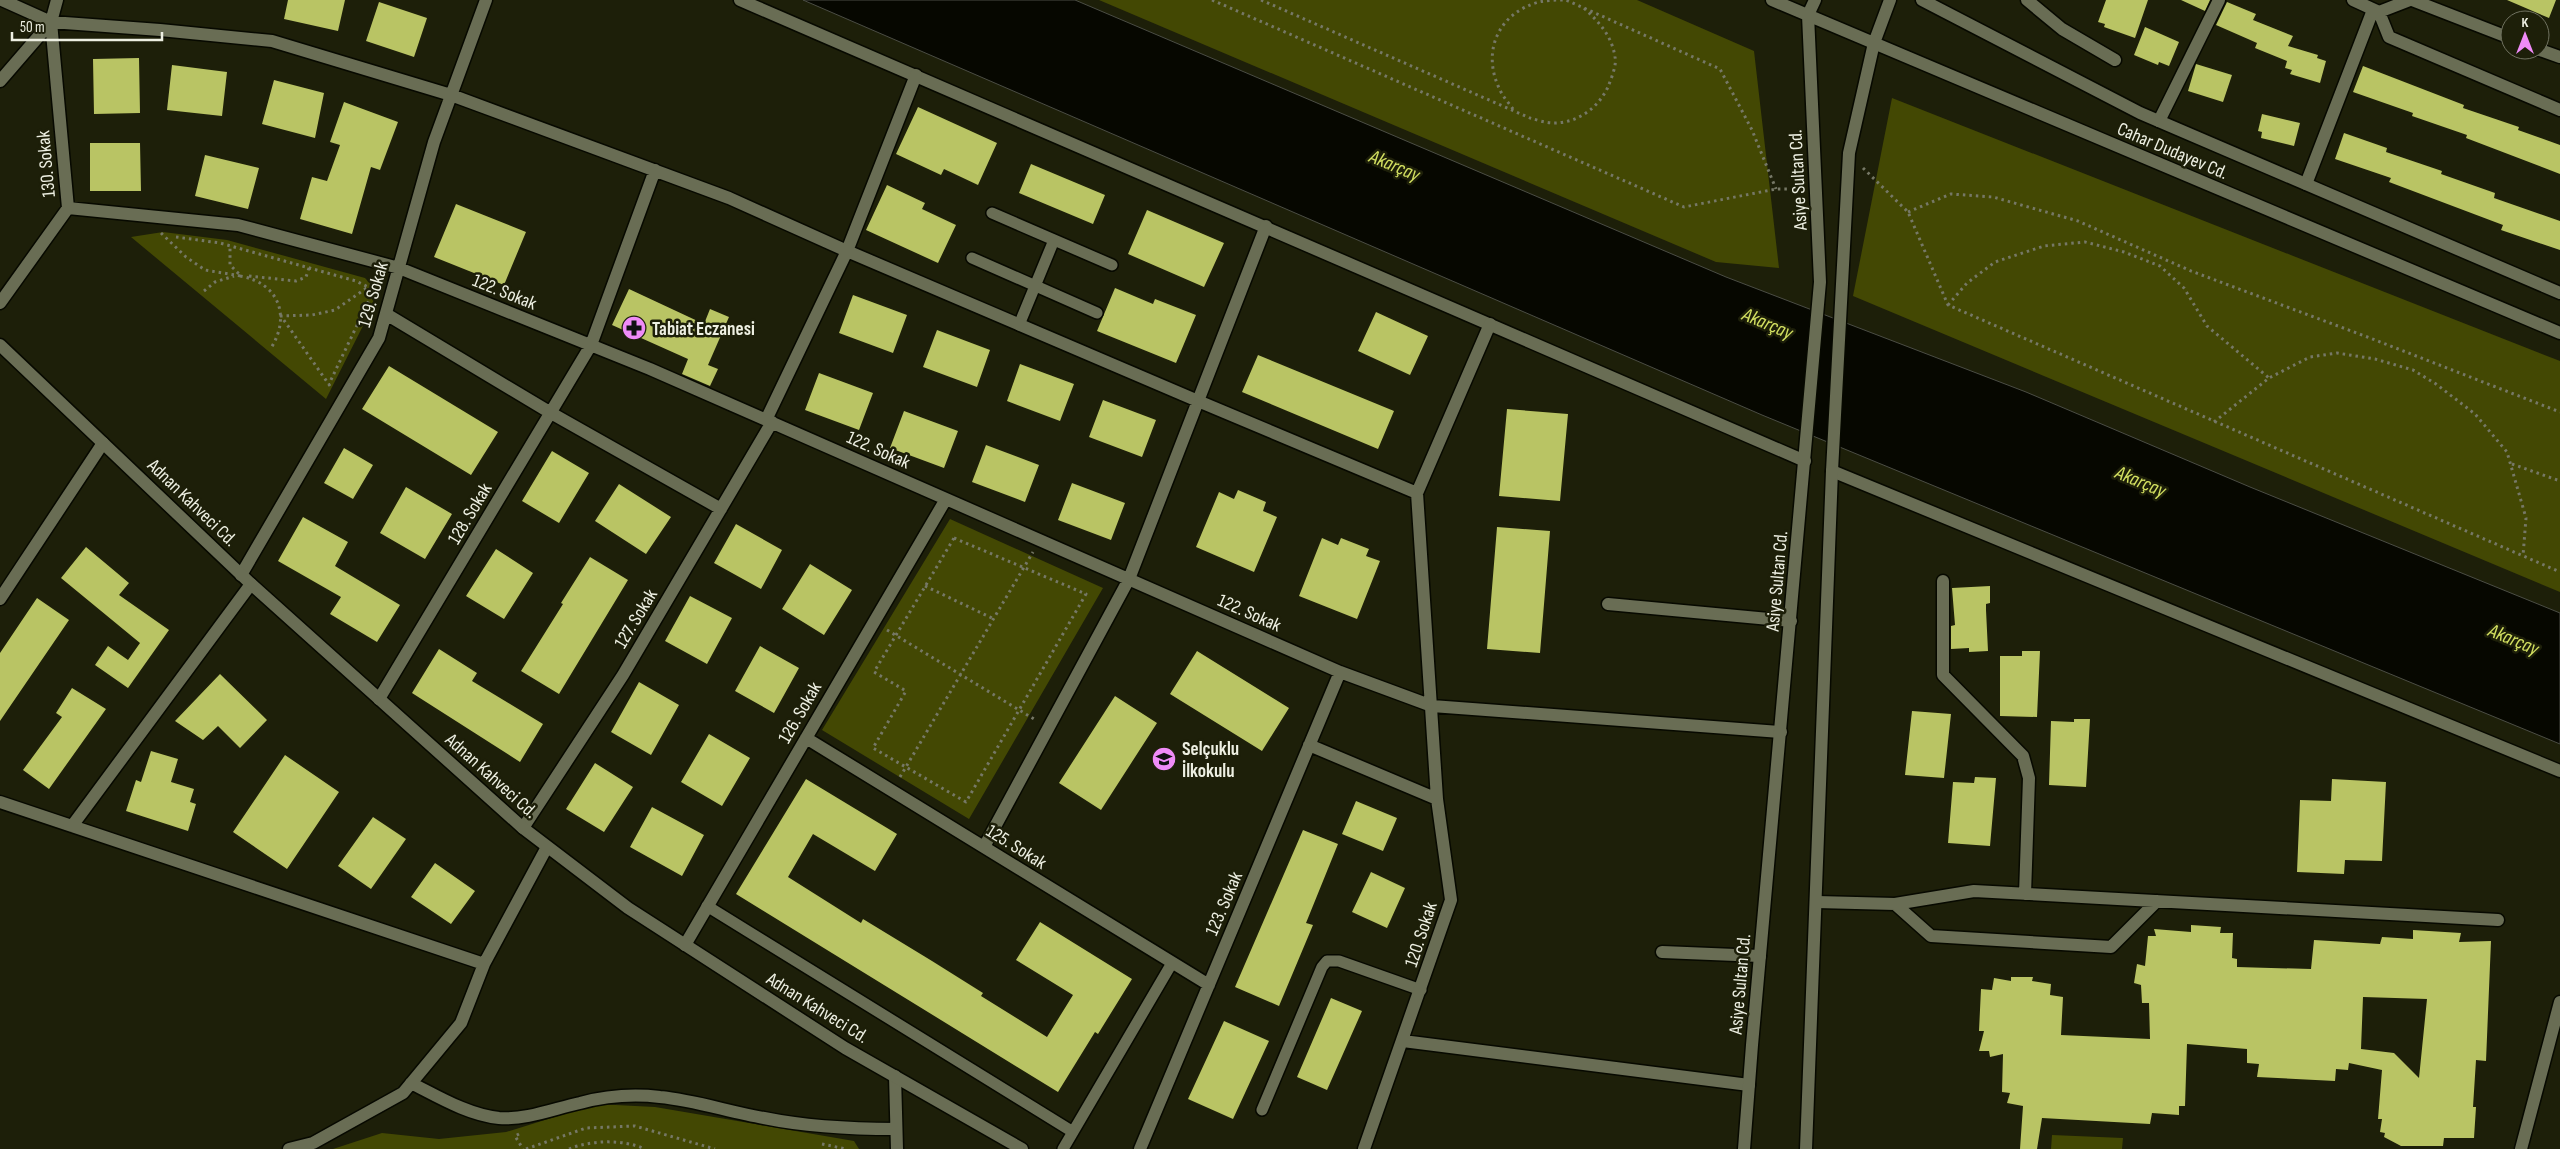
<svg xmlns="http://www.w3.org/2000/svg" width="2560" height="1149" font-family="'Sofia Sans Condensed',sans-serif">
  <rect width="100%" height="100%" fill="#1d1f09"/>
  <path fill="#434803" d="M1099,0H1637L1754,51L1779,268L1716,262Z
    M1892,98L2560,361V592L1853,296Z
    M163,232L227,240L365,278L376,290L371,310L326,399L131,237Z
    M950,519L1103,588L969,819L822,730Z
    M596,1104L655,1107L854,1141L859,1149H333L382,1133L439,1139L506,1132Z
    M2052,1135L2123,1138L2122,1149H2051Z"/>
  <path fill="#060700" stroke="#4b4d44" d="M803,0H1075L1726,277L2026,392L2250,487L2560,613V744L1762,415Z"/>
  <path fill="#b9c464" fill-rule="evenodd" d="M288,0H345L338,31L284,19Z
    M2106,0H2148L2135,38L2104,27L2105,24L2098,22Z
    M2181,0H2210L2205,11Z
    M2507,0H2556L2549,18Z
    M379,2L427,18L414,57L366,41Z
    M2227,2L2256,14L2253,20L2293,36L2288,46L2318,55L2317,58L2326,61L2320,83L2290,74L2292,70L2285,68L2287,61L2255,48L2257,43L2248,39L2216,25Z
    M2145,27L2179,42L2169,66L2159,62L2158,65L2134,55Z
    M139,58L140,113L94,114L93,59Z
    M2196,64L2232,75L2223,102L2188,91Z
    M172,65L227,72L222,116L167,110Z
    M2363,66L2464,105L2463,108L2519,127L2518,130L2560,145V174L2466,138L2467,135L2412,116L2413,113L2353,92Z
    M274,80L324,93L315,138L262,124Z
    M344,102L398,122L380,170L371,167L352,234L300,219L312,177L327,181L340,145L330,142Z
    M918,107L997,143L978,185L944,169L941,175L896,154Z
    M2262,114L2300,123L2294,146L2261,138L2262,132L2258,131Z
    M2344,133L2387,148L2386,152L2442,171L2441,174L2495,193L2494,198L2560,221V250L2501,230L2503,225L2389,182L2391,178L2335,159Z
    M90,143H140L141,191H90Z
    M205,155L259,168L248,209L195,196Z
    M1031,164L1105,195L1093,224L1019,193Z
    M887,185L925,203L922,209L956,225L938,263L866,230Z
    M456,204L526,232L504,285L434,257Z
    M1147,210L1224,243L1204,287L1128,254Z
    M1115,288L1153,304L1155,299L1196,315L1176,363L1097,331Z
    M629,289L704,324L710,309L729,317L708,365L718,369L710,386L682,374L688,359L612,325Z
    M853,295L907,315L893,353L839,333Z
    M1376,312L1428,336L1410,375L1358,351Z
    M937,330L990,350L977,387L923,367Z
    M1258,355L1394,411L1378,449L1242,392Z
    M1020,364L1074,384L1060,421L1007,401Z
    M389,366L498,432L471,475L362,409Z
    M819,373L873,393L859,430L805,410Z
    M1103,400L1156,420L1142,457L1089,437Z
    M1507,409L1568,414L1560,501L1499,496Z
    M904,411L958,431L944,468L890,448Z
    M986,445L1039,465L1025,502L972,482Z
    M344,448L373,465L353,499L324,483Z
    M552,451L589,473L559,523L522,501Z
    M1072,483L1125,503L1111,540L1058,520Z
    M619,484L671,517L646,554L595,521Z
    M406,487L452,514L425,559L380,533Z
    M1238,490L1266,502L1263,511L1277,517L1254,572L1196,547L1219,492L1234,499Z
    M303,517L348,542L335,566L400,605L377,642L330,614L341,597L278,561Z
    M736,524L782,550L761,589L714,563Z
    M1497,527L1550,531L1540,653L1487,649Z
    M1322,538L1338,545L1341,538L1369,549L1366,556L1380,561L1357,619L1299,596Z
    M86,547L129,583L119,595L169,630L128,688L95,665L108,646L128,660L140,643L61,578Z
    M496,549L533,573L504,619L466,596Z
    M590,557L628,580L559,694L521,671L563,604L561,603Z
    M810,564L852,590L824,635L782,609Z
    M1990,586V603L1986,604V610L1988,651L1969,652V648L1951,649V626L1955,625L1952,588Z
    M690,596L732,618L707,664L665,641Z
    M37,598L69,620L0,721V653Z
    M760,646L799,668L774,713L735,691Z
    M439,649L477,673L472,681L543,724L520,762L412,693Z
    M1197,651L1289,708L1262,751L1170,694Z
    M2022,651H2040L2037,717L2000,716V656H2022Z
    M220,674L267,720L240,748L218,726L203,740L175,721Z
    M639,682L679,705L651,755L611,732Z
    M72,688L106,709L49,789L23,770L62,717L56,713Z
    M1115,696L1157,723L1101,810L1059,783Z
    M1912,711L1951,714L1944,778L1905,775Z
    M2074,719H2090L2086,787L2049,785L2051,721L2074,722Z
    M709,734L750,758L722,806L681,782Z
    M151,751L178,759L171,782L194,789L190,802L196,804L188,831L126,811L136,780L141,782Z
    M285,755L339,792L287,869L233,832Z
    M595,763L633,787L604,832L566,809Z
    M1975,777L1996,778L1990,846L1948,843L1953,782L1974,783Z
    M806,779L897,834L875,871L813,834L788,877L861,923L863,919L932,961L983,993L981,996L1047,1037L1073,995L1016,960L1040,922L1132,979L1098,1034L1095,1032L1058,1092L736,894Z
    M2332,779L2386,782L2382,861L2345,860L2344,874L2297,872L2300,800L2331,801Z
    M1356,801L1397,818L1383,851L1342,834Z
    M652,807L704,835L682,876L630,847Z
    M373,817L406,839L371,889L338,866Z
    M1303,830L1338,844L1306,923L1313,925L1279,1006L1235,987Z
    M435,863L475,891L451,924L411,897Z
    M1371,872L1405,888L1387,928L1352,912Z
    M2191,925L2221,927L2220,933H2233L2232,958L2237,959V967L2311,969L2314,940L2380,944L2382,937L2413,939V930L2461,933L2459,942L2491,941L2486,1061L2476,1060L2473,1107H2476L2474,1138H2444L2443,1146H2401L2384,1137L2385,1133L2380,1132L2382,1119H2378L2382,1070L2349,1063L2348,1070L2336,1069L2335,1081L2257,1077L2259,1064L2247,1063V1049L2187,1044L2185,1106H2179V1115L2152,1113L2150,1124L2042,1118L2037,1149H2020L2023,1106L2007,1103L2010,1093L2002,1092L2003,1054L1990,1057L1989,1051H1979L1984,1031H1979L1981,989L1992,990L1994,978L2011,981V977H2033L2032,981L2051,984L2050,995L2063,997L2061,1035L2150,1039L2149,1003H2142L2141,985L2134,983L2137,964L2145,966L2148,936H2156L2154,929L2191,932ZM2363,997L2427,999L2419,1078L2394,1053L2361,1049Z
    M1331,998L1362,1011L1327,1090L1297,1077Z
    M1224,1021L1269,1041L1233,1119L1188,1099Z"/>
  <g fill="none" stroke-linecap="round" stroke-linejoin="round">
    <g stroke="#070900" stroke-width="14">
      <path id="service" d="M992,213L1112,265
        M972,258L1097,313
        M1019,325L1054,240
        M707,906L1073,1132
        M1262,1110L1322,967L1327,961H1339L1421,990
        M1063,1149L1172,963"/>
    </g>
    <g stroke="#070900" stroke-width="15">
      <path id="pedestrian" d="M740,0L1805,461
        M1832,471L2560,771"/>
    </g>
    <g stroke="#070900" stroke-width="15">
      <path id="minor" d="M2,0L51,22L160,30L272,41L451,95L729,198L847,251L916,75
        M2027,0L2062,29L2115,60
        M2353,0L2379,12L2410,0
        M2412,0L2510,38
        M2379,12L2389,37L2560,110
        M2540,50L2560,57
        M0,81L51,22
        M2159,121L2219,0
        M2306,184L2373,10
        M68,208L238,225L399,268L650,369L1340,672L1432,706L1781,732
        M1266,226L1198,401L1417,493L1437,799
        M0,303L68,208L51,22L57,0
        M386,314L551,413L721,509
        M766,420L847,251L1198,401L1129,579L984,847
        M1417,493L1490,324
        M241,575L379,338L434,142L486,0
        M1943,581V675L2023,756L2029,778L2025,894
        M0,599L103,443
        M1608,604L1791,621
        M379,699L591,345L655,170
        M806,738L1209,985
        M1309,745L1437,799L1451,900L1364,1149
        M0,802L484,964L547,847
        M72,826L251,584
        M523,828L623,675L772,422
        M1817,902L1895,904L1974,891L2498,920
        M1895,904L1931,936L2111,947L2157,901
        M685,945L946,499
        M1662,952L1760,956
        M1403,1041L1749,1085
        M895,1076L897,1149
        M411,1083C437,1096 468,1115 499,1118C527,1120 553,1109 580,1103C606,1096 634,1094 660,1097C694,1100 729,1112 764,1118C808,1127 852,1129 896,1129
        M289,1149L313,1143L403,1093L461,1023L484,964
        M1140,1149L1340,672
        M2521,1149L2560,1002"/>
    </g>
    <g stroke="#070900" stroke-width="15">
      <path id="tertiary" d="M0,345L251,584L523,828L628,908L845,1048L1022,1149"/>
    </g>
    <g stroke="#070900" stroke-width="15">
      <path id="secondary" d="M1772,0L2560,333
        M1922,0L2140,113L2560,293
        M1744,1149L1752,1045L1820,282L1808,15L1815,0
        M1806,1149L1832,471L1849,153L1874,43L1890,0"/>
    </g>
    <path stroke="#767866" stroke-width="3" stroke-dasharray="2.5 4" stroke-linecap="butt" d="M1212,0L1684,207L1776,189H1801
      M1261,0L1530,118C1537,120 1546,123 1553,123C1578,123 1598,108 1608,87C1611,79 1617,65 1615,57C1612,36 1599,22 1584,8
      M1513,109C1509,103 1503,97 1500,90C1481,52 1498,13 1539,2C1547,0 1557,0 1566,0L1720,69L1752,130L1776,189
      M1863,168L1908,212L1948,305L2560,572
      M1908,212L1951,194L1993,197L2078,221L2191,271L2370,338L2560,412
      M161,233L186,257L205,270L241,276L230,265V246
      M176,237L220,243L356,281L368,287L371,296L329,384
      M240,276C279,283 291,316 271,348
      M249,276L296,281L306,277L309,268
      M204,291L215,282L234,276
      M1948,305L1967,283L1995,262L2044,246L2085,242L2124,252L2160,266L2184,288L2207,326L2269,378
      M330,386L281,316L312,315L335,310L368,287
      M2214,422L2269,378L2310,357L2337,353L2375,359L2413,370L2436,384L2475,414L2507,452L2526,518L2523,556
      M2512,464L2560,481
      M954,538L1086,594L966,802L873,748L906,691L874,672Z
      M925,586L994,619
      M887,630L1034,719
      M900,777L1033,552
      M519,1134L515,1136L523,1149
      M822,1144L846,1149
      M526,1149L586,1128L635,1126L715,1149
      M569,1149C591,1140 623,1139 645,1149"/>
    <use href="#service" stroke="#696d54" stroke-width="11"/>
    <use href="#pedestrian" stroke="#696d54" stroke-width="12"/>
    <use href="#minor" stroke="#696d54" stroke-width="12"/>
    <use href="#tertiary" stroke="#696d54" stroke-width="12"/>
    <use href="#secondary" stroke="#696d54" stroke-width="12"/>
  </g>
  <defs>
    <g id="pharmacy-disc" transform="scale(1.25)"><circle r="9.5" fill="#ef8bf7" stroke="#1d1f09"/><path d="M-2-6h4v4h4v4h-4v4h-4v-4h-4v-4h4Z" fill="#111"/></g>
    <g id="school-disc" transform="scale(1.25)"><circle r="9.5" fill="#ef8bf7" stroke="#1d1f09"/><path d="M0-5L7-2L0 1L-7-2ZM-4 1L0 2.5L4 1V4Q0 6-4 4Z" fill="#111"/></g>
  </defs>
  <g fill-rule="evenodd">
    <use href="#pharmacy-disc" x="634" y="328"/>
    <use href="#school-disc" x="1164" y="759"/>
  </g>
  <g text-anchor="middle" stroke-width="5" stroke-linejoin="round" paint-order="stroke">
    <g font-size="19" fill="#edefe2" stroke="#1d1f09">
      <text transform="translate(2173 150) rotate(23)" y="7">Cahar Dudayev Cd.</text>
      <text transform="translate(45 164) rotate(-95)" y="7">130. Sokak</text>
      <text transform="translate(1797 180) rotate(-93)" y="7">Asiye Sultan Cd.</text>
      <text transform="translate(505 291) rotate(22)" y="7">122. Sokak</text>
      <text transform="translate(372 294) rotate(-74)" y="7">129. Sokak</text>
      <text transform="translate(879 449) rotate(24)" y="7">122. Sokak</text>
      <text transform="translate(193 502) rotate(44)" y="7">Adnan Kahveci Cd.</text>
      <text transform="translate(469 513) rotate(-59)" y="7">128. Sokak</text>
      <text transform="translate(1776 581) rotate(-85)" y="7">Asiye Sultan Cd.</text>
      <text transform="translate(1250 612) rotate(24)" y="7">122. Sokak</text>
      <text transform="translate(635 618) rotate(-59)" y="7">127. Sokak</text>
      <text transform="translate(799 712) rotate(-60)" y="7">126. Sokak</text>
      <text transform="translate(492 775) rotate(42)" y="7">Adnan Kahveci Cd.</text>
      <text transform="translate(1017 846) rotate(32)" y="7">125. Sokak</text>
      <text transform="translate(1223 903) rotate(-67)" y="7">123. Sokak</text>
      <text transform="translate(1420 934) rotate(-72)" y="7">120. Sokak</text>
      <text transform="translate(1739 984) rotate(-85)" y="7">Asiye Sultan Cd.</text>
      <text transform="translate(818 1007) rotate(32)" y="7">Adnan Kahveci Cd.</text>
    </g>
    <g font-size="19" font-weight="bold" fill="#edefe2" stroke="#1d1f09" text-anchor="start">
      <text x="652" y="335">Tabiat Eczanesi</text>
      <text x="1182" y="755">Selçuklu<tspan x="1182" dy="22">İlkokulu</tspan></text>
    </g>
    <g font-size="20" font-style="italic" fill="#d3e061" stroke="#1d1f09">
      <text transform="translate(1395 165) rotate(23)" y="7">Akarçay</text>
      <text transform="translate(1768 323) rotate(23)" y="7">Akarçay</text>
      <text transform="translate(2141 481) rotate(23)" y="7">Akarçay</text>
      <text transform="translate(2514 639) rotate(23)" y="7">Akarçay</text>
    </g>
  </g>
  <g transform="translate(2525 35)"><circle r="24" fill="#1d1f09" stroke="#707260"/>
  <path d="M0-4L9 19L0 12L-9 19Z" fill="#ef8bf7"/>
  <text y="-8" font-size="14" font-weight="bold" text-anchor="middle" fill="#edefe2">K</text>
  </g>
  <path d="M12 32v8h150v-8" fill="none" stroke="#edefe2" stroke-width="2.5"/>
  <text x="20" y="32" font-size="15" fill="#edefe2" stroke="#1d1f09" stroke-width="4" paint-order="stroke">50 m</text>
</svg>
